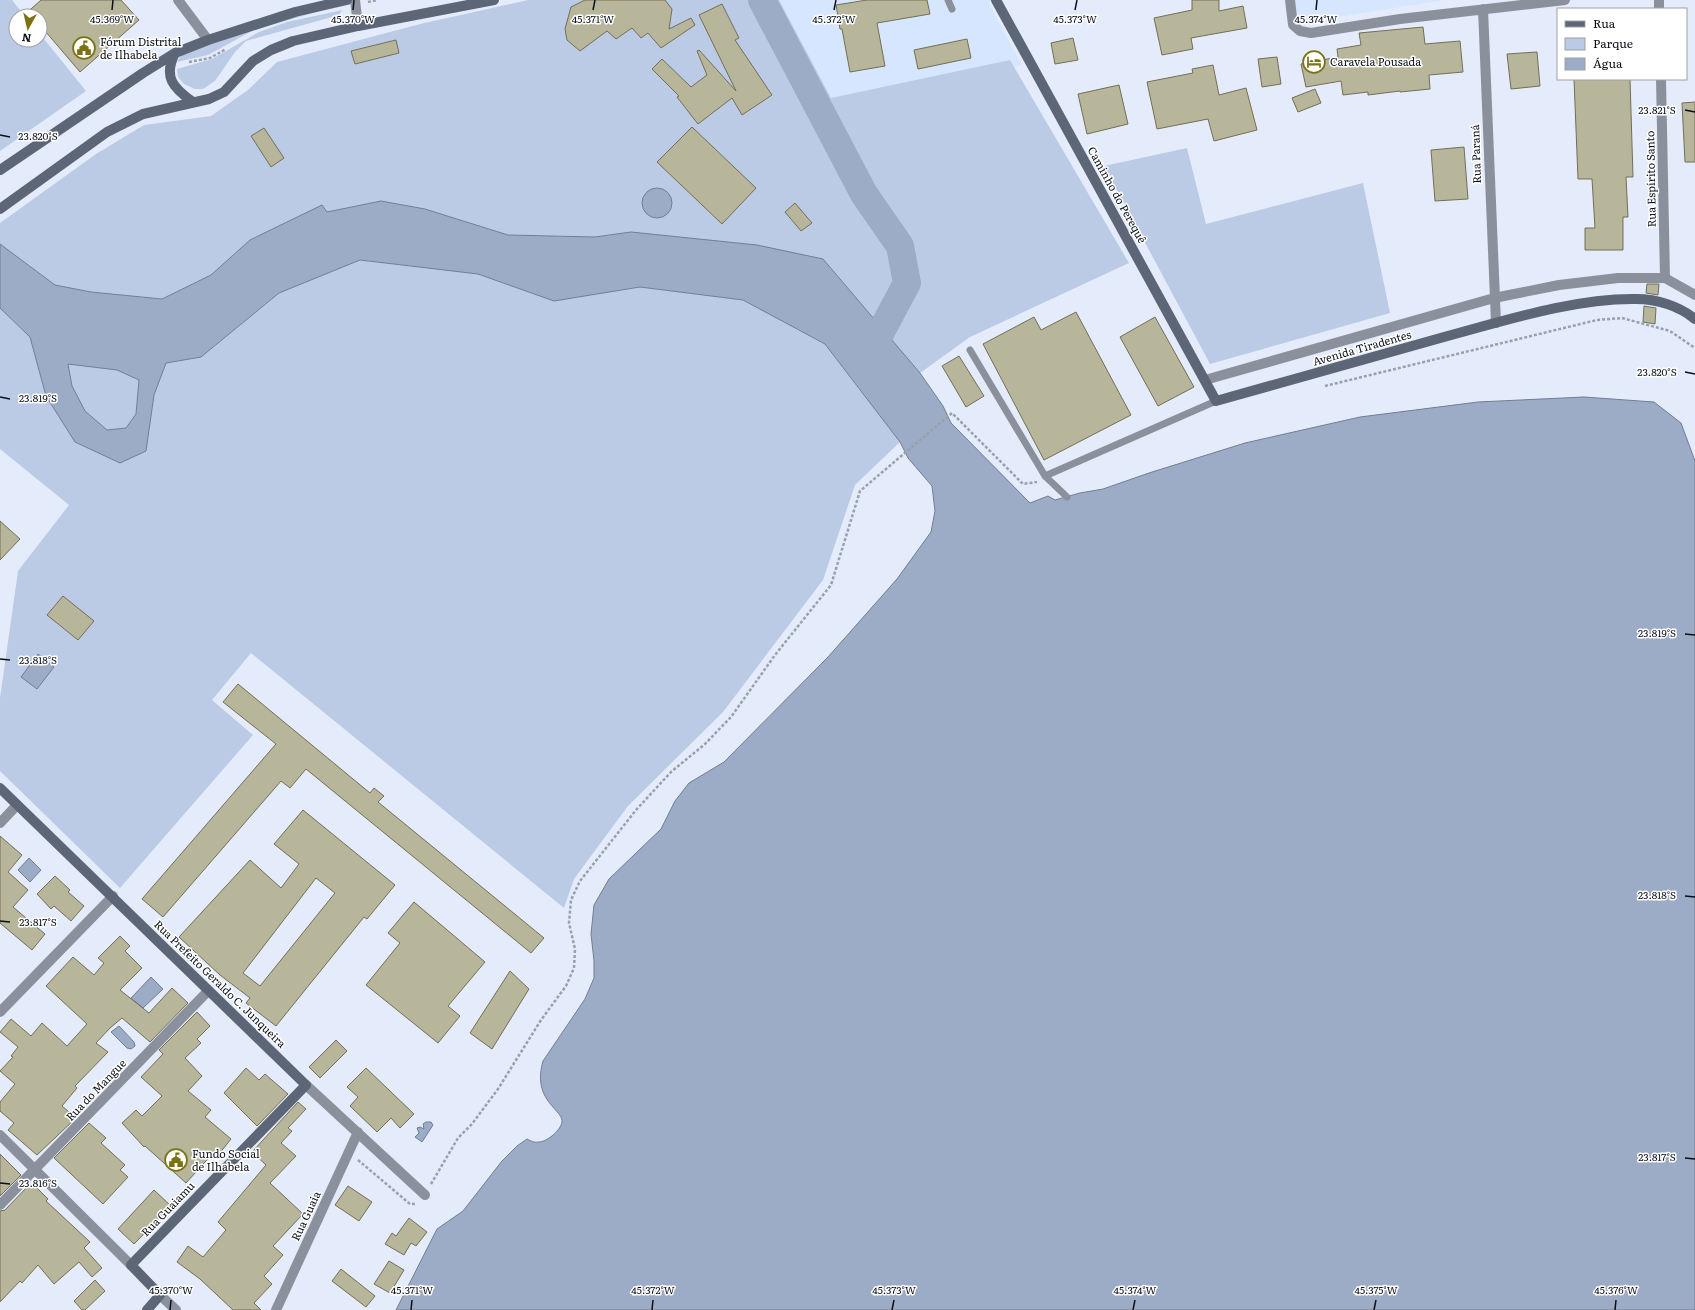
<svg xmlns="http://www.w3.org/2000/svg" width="1695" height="1310" font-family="Literata,serif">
  <rect width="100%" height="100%" fill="#e4ecfb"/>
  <path fill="#d7e6ff" d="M772,0H997L988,2L1022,65L834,117Z
    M1293,0H1445L1301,23Z"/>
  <path fill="#bccbe5" d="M0,0H12L25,16H16V40H40V34L86,91L0,151Z
    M528,0H779L831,98L1010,60L1129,263L970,337L920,373L823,259L631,232L595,237L508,235L425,209L381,201L327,212L250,240L211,275L163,299L91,292L55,285L0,244V223L96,154L144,125L211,116L248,90L277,62L420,24Z
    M344,4L254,30L208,55L177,62L181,55L227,34Z
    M342,10L339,15L246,41L235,52L215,81L203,89H195L184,84L178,77L177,69L212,59L259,32L287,22Z
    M1187,148L1206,224L1363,183L1390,313L1210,364L1104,166Z
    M359,260L478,274L554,301L640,287L743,300L825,344L900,442L855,485L823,580L723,712L628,806L574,879L564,908L251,653L212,700L253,735L120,888L0,771V698L18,571L69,505L0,449V308L30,337L46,396L146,451L154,395L166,363L201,357L279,293Z
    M68,364L117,370L139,380L136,414L126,428L107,430L85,411L72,386Z"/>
  <path fill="#9dacc6" stroke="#717d92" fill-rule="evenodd" d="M642 203a15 15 0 1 1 30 0a15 15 0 1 1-30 0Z
    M381,201L425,209L508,235L595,237L631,232L757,245L823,259L920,373L943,406L951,423L1030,503L1048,496L1055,500L1080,493L1103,489L1149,473L1245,443L1360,417L1478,402L1584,397L1654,402L1681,423L1695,461V1310H396L437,1229L463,1211L502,1161L517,1146L527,1139C531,1141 534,1143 539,1142C547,1142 563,1129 562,1120C561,1115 556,1111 553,1107C540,1093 538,1079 543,1061L585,999L594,978V961L591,934L594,905L609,879L661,829L675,801L689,783L724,762L828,657L897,579L931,532L935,511L932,486L908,458L900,442L825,344L743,300L640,287L554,301L478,274L360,260L279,293L201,357L166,363L154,395L146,451L120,463L75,442L46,396L30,337L0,308V244L55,285L91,292L162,299L211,275L250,240L322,205L327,212ZM68,364L117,370L139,380L136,414L126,428L107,430L85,411L72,386Z
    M38,654L54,667L37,689L21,677Z
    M29,858L41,870L30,882L18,870Z
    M151,977L163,989L143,1008L131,998Z
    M119,1026L134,1042L135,1046L131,1049L127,1048L111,1032Z
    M426,1122H431L433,1125L422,1142L415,1137L419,1133L417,1128L420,1127L424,1129L423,1124Z"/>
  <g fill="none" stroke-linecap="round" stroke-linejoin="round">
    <path stroke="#9dacc6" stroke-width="28" d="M762,0L864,194L900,246L907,283L867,358"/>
  </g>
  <path fill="#b7b59a" stroke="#726f56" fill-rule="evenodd" d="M41,0H121L139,20L80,72L40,25V16H23Z
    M585,0H665L672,9L669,29L691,18L695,25L661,48L648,33L641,38L632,28L616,39L607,31L580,51L567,40L565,29L571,7Z
    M867,0H927L930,14L877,23L885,66L850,72L842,29H840L836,5Z
    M1192,0H1219V11L1243,6L1247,28L1191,38L1193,49L1162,55L1154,18L1192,10Z
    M722,4L739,38L735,40L772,95L742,115L732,98L698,124L677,97L679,96L652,69L662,59L691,87L707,75L697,51L699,50L736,91L699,15Z
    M1423,27L1425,44L1460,41L1463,72L1429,75L1430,89L1400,92V91L1368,95V92L1343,95L1341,81L1306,87L1301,64L1338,57L1337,49L1361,45L1359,33Z
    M1073,38L1078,60L1055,64L1051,43Z
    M967,39L971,58L918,69L914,50Z
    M396,40L399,53L355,64L351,51Z
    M1537,52L1540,86L1511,89L1507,54Z
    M1277,57L1281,84L1262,87L1258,59Z
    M1213,65L1219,95L1246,88L1257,130L1214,141L1208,119L1157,129L1147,82L1193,73L1192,69Z
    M1574,79H1630L1633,177H1626L1628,217H1623V250H1585V228H1595L1592,179H1578Z
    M1119,85L1128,124L1087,134L1078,94Z
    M1315,89L1321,103L1298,112L1292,98Z
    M1695,102V162H1685L1682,103Z
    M692,127L756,188L722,224L657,162Z
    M264,128L284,158L271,167L251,136Z
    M1464,147L1468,199L1435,201L1431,150Z
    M795,203L812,223L801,231L785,212Z
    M1647,284H1659L1658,295L1646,293Z
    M1644,306L1656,308L1655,324L1643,322Z
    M1076,312L1131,415L1044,460L983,344L1034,317L1041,330Z
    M1155,317L1194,387L1158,406L1120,337Z
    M959,356L984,396L966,407L942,366Z
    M0,521L20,539L0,560Z
    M63,596L94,621L78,640L47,615Z
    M238,684L370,793L374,788L384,796L378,802L544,938L531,953L306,769L290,788L281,781L163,917L142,899L276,744L223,702Z
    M303,810L395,885L367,919L364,917L276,1026L246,1003L250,998L220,975L179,937L250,860L281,888L299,864L274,844ZM316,878L335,893L260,986L243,973Z
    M0,836L22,855L8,872L28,890L13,907L45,934L32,950L0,923Z
    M55,876L70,890L68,892L84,906L71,921L54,906L51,909L37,894Z
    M414,902L485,962L448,1006L460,1016L438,1043L366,985L400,943L388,933Z
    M120,936L130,946L125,951L142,968L120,990L149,1013L172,988L188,1003L150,1042L122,1018L110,1028L96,1043L108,1052L75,1086L77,1088L62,1106L76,1118L37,1155L8,1130L14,1123L0,1111V1102L15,1084L0,1071L13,1057L11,1056L18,1047L0,1032L11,1019L31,1036L42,1023L67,1046L87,1024L46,986L73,957L94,975L104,963L98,958Z
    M510,971L529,989L492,1049L470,1033Z
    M197,1012L210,1026L197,1039L201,1043L185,1058L202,1076L188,1091L211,1110L205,1117L231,1139L219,1154L215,1151L186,1183L145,1146L144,1147L122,1123L136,1110L142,1116L162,1096L141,1077L163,1054L159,1050Z
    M336,1040L347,1051L320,1078L309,1067Z
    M246,1068L259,1080L265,1074L288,1094L257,1126L224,1093Z
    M366,1068L414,1114L400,1128L391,1118L377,1132L350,1106L358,1097L347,1087Z
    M298,1102L306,1109L288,1128L292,1131L281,1143L296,1156L270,1183L303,1214L273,1246L283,1255L264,1276L272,1284L254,1303L261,1310H233L200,1279L177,1262L188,1246L203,1257L226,1230L218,1222L266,1165L252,1152Z
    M89,1123L106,1138L101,1143L125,1165L120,1170L128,1177L103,1204L54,1158Z
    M0,1154L21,1175L0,1196Z
    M30,1184L32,1186L34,1185L48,1199L46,1201L90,1242L84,1248L102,1268L92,1277L79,1262L54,1284L38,1265L22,1283L20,1281L0,1302V1211L5,1210Z
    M348,1186L372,1202L359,1221L335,1205Z
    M154,1190L171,1206L134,1244L118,1229Z
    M409,1218L427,1232L416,1246L411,1243L404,1255L385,1244L392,1233L396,1236Z
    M389,1261L404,1270L390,1293L374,1284Z
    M341,1269L375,1296L366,1307L332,1281Z
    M95,1280L105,1291L85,1310H82L74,1301Z"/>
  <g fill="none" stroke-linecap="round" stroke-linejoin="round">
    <path stroke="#99a0ad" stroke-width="2.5" stroke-dasharray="3 2" stroke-linecap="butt" d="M368,2L377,0
      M189,62L210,58L226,49
      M1325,386L1597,320L1622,318L1670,331L1695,348
      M358,1160L410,1204H416
      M431,1184L458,1138L472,1124L498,1089L541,1020L566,986L574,968L575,949L569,923L571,900L580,881L636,810L671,772L705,744L731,717L775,655L831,585L860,491L952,413L1023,484L1037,482"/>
    <path stroke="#8b919c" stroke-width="7" d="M948,0L952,9
      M970,350L1045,476L1067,497
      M1045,476L1216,401"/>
    <path stroke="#8b919c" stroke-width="10" d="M178,0L208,40
      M355,0L358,26
      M1290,0L1293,25L1300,31L1311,33L1400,19L1565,0
      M1659,0V9
      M1483,9L1496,323
      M1661,79L1665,278
      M1205,380L1494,298L1559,285L1618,278H1665L1695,295
      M0,823L17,805
      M0,1012L113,896
      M306,1085L425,1195
      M0,1135L131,1265
      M0,1205L208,991
      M160,1295L176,1310
      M276,1310L358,1132"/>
    <path stroke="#5d6676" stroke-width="10" d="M996,0L1216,401C1292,380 1368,359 1444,337C1504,321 1574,298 1636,299C1657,299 1679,306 1695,319
      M175,53C163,77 173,88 193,102
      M0,170L143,73L175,53L208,40L295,12L347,0
      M0,209L107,132L143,114L209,99L224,92L253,61L271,50L293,41L358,26L494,0
      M0,788L306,1085L131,1265L160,1295L147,1310"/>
  </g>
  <path fill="none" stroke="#0b1018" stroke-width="1.5" d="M112,10L113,0M353,10L354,0M593,10L595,0M834,10L836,0M1075,10L1077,0M1316,10L1317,0M1685,110L1695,112M0,135L10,137M1685,372L1695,374M0,397L10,399M1685,634L1695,635M0,659L10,660M1685,896L1695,897M0,921L10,922M1685,1158L1695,1159M0,1183L10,1184M170,1310L171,1300M411,1310L412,1300M652,1310L653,1300M892,1310L894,1300M1133,1310L1135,1300M1374,1310L1376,1300M1615,1310L1616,1300"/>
  <defs>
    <g id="civic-ring" transform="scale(1.15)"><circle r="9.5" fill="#fff" stroke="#7b7214" stroke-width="1.5"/><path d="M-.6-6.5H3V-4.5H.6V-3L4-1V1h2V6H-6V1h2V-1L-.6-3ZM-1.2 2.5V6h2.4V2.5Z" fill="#7b7214"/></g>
    <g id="hotel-ring" transform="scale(1.15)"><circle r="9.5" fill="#fff" stroke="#7b7214" stroke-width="1.5"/><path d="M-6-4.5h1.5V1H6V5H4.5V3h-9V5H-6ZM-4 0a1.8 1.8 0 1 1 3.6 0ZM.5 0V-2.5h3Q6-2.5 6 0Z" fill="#7b7214"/></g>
  </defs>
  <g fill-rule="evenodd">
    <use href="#civic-ring" x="84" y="48"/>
    <use href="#hotel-ring" x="1314" y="62"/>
    <use href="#civic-ring" x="176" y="1160"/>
  </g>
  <g text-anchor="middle" stroke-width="3" stroke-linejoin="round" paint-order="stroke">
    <g font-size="11" fill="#0b1018" stroke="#fff" text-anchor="start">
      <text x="100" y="46">Fórum Distrital<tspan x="100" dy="13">de Ilhabela</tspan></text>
      <text x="1330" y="66">Caravela Pousada</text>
      <text x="192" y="1158">Fundo Social<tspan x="192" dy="13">de Ilhabela</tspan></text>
    </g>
    <g font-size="11" fill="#0b1018" stroke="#fff">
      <text transform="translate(1476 154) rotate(-92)" y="4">Rua Paraná</text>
      <text transform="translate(1651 179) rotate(-91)" y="4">Rua Espírito Santo</text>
      <text transform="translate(1117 195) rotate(61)" y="4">Caminho do Perequê</text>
      <text transform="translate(1362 348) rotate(-16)" y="4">Avenida Tiradentes</text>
      <text transform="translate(220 984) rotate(44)" y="4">Rua Prefeito Geraldo C. Junqueira</text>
      <text transform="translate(96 1090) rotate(-46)" y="4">Rua do Mangue</text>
      <text transform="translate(168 1209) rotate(-46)" y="4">Rua Guaiamu</text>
      <text transform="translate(306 1216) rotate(-65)" y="4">Rua Guaia</text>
    </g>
  </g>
  <g font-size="10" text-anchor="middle" fill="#0b1018" stroke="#fff" stroke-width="3" stroke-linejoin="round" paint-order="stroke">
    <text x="112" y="23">45.369°W</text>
    <text x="353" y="23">45.370°W</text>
    <text x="593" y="23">45.371°W</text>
    <text x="834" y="23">45.372°W</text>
    <text x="1075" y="23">45.373°W</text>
    <text x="1316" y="23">45.374°W</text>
    <text x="1657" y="114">23.821°S</text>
    <text x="38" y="140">23.820°S</text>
    <text x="1657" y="376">23.820°S</text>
    <text x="38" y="402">23.819°S</text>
    <text x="1657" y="637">23.819°S</text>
    <text x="38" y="664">23.818°S</text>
    <text x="1657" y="899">23.818°S</text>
    <text x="38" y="926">23.817°S</text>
    <text x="1657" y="1161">23.817°S</text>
    <text x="38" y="1187">23.816°S</text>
    <text x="171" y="1294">45.370°W</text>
    <text x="412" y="1294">45.371°W</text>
    <text x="653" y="1294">45.372°W</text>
    <text x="894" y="1294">45.373°W</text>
    <text x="1135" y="1294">45.374°W</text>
    <text x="1376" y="1294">45.375°W</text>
    <text x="1616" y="1294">45.376°W</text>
  </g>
  <rect x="1557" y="8" width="130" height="72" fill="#ffffff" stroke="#9d9fa3"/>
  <rect x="1565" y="21" width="20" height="6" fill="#5d6676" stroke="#9d9fa3"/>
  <text x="1593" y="28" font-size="12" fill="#0b1018">Rua</text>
  <rect x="1565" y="38" width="20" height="12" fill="#bccbe5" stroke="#9d9fa3"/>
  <text x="1593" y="48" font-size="12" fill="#0b1018">Parque</text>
  <rect x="1565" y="58" width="20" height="12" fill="#9dacc6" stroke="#9d9fa3"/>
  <text x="1593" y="68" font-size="12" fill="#0b1018">Água</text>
  <g transform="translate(28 28) rotate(188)"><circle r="19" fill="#ffffff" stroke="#9d9fa3"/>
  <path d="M0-3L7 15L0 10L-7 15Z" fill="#7b7214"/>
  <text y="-6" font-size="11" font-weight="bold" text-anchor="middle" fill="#0b1018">N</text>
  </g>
</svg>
